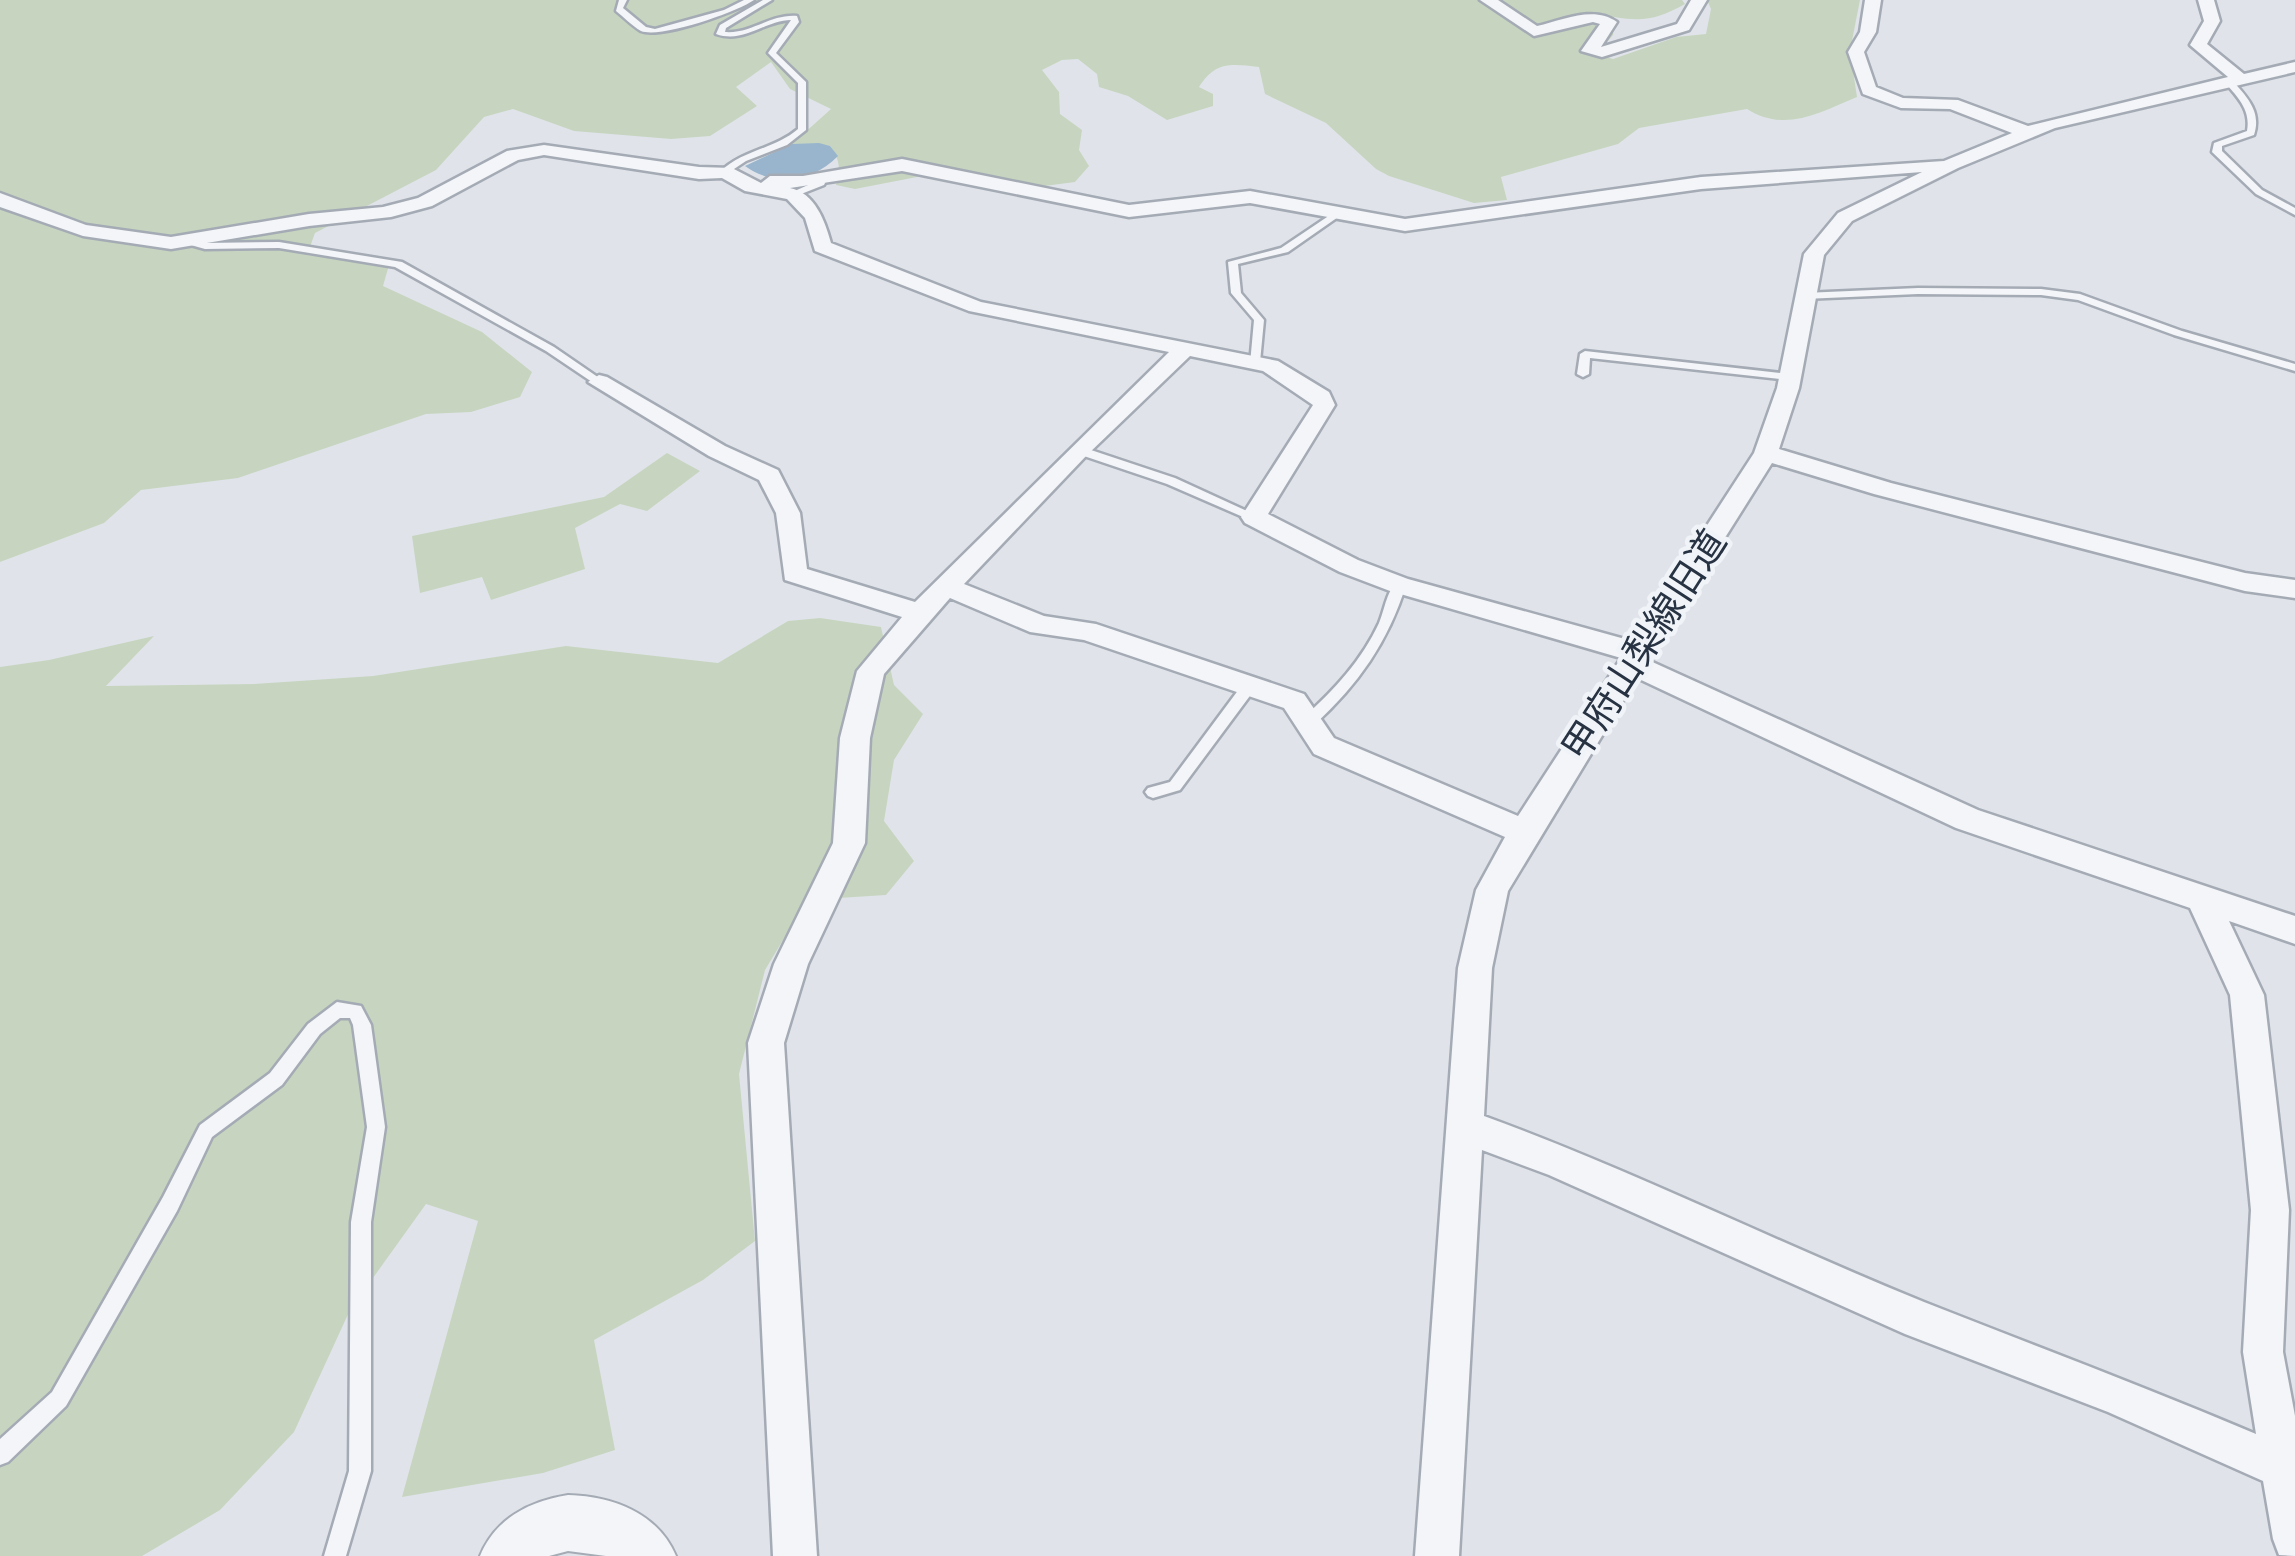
<svg xmlns="http://www.w3.org/2000/svg" width="2295" height="1556" font-family="'Alegreya Sans','Noto Sans JP',sans-serif">
  <rect width="100%" height="100%" fill="#e0e4ea"/>
  <path fill="#c7d5c0" d="M0,0H1682L1685,4C1658,19 1644,22 1614,17L1613,35L1597,54L1613,59L1676,37L1706,34L1711,9L1707,0H1860L1850,51L1857,97C1819,113 1785,133 1747,109L1639,128L1618,144L1501,177L1507,200L1474,203L1389,176L1376,169L1326,123L1265,94L1259,67C1230,64 1216,61 1199,87L1213,94V106L1167,120L1128,96L1099,87L1097,74L1078,59L1062,60L1042,70L1059,92L1060,114L1082,130L1079,150L1089,166L1075,182L1037,187L948,171L855,189L836,185C841,169 840,160 830,146L792,144L831,109L790,89L771,62L736,87L757,106L710,136L671,139L574,131L513,109L484,117L436,170L315,233L307,255L389,265L383,286L482,332L532,372L520,397L471,412L426,414L238,478L141,490L104,523L0,562Z
    M667,453L700,471L647,511L620,504L575,528L585,569L491,600L482,577L420,593L412,536L604,497Z
    M820,618L881,627L894,685L923,714L894,760L884,821L914,861L886,895L807,900L765,970L739,1074L755,1241L703,1280L594,1340L615,1450L543,1473L402,1497L478,1221L426,1204L350,1310L294,1432L220,1510L142,1556H0V667L49,660L154,636L106,686L254,684L373,676L566,646L718,663L788,621Z"/>
  <path fill="#98b5cd" d="M819,143L830,146L838,156C813,182 773,187 745,166L792,144Z"/>
  <g fill="none" stroke-linecap="round" stroke-linejoin="round">
    <g stroke="#a5abb5" stroke-width="5">
      <path id="service" d="M619,0H627L623,8L646,27L655,29L724,10L744,0H754C737,12 660,39 641,31C632,26 624,17 616,11Z
        M763,0H772L726,28L725,32C751,34 770,14 797,16L799,22L776,53L806,82V130L787,145L746,161L725,175L720,172C742,150 775,149 798,129V83L768,53L791,20C763,21 744,44 716,34L720,25Z
        M2225,79H2231C2246,96 2262,111 2254,135L2222,146V151L2262,190L2295,208V215L2256,194L2212,152L2214,143L2247,131C2251,109 2237,97 2224,81Z
        M820,175L828,177L824,185L796,196L788,194L817,181Z
        M1333,213L1341,215L1288,252L1238,264L1241,293L1264,320L1260,362L1258,364H1250L1254,320L1231,293L1228,262L1281,248Z
        M184,237L205,243L279,242L402,262L554,347L605,382L599,385L595,384L546,351L395,267L279,248L205,249L180,242L179,240Z
        M1918,288L2041,289L2080,294L2182,331L2295,364V371L2174,335L2078,300L2041,295L1918,294L1804,299L1799,296L1804,293Z
        M1585,351L1790,374L1796,377L1790,380L1590,358L1589,374L1583,377L1577,374L1580,354Z
        M1079,446L1175,478L1260,517L1258,520H1250L1167,484L1075,453L1073,450Z
        M1399,581L1406,585C1388,642 1358,685 1314,725H1304L1302,721L1304,717C1334,690 1362,660 1379,623C1385,609 1387,588 1399,581Z
        M1250,680L1257,685L1255,689L1180,790L1153,798L1148,796L1145,792L1148,788L1170,782L1245,681Z
        M337,1002L361,1006L371,1025L385,1127L371,1222V1471L346,1556H324L349,1471L351,1222L367,1127L353,1025L350,1018H340L320,1034L282,1085L212,1137L177,1211L66,1406L8,1462L0,1465V1439L52,1392L163,1197L200,1125L270,1073L308,1024Z"/>
    </g>
    <g stroke="#a5abb5" stroke-width="5">
      <path id="minor" d="M1480,0H1498L1537,26C1563,20 1594,5 1617,22L1601,47L1677,24L1691,0H1707L1689,30L1602,57L1581,51L1600,24L1593,22L1534,36Z
        M1865,0H1881L1876,32L1864,52L1876,87L1903,98L1958,100L2028,126L2228,77L2190,45L2204,21L2198,0H2214L2220,21L2207,44L2244,74L2295,62V72L2055,128L1958,168L1852,221L1824,255L1799,388L1779,449L1891,483L2245,573L2295,580V598L2245,591L1874,494L1772,463L1648,660L1978,810L2295,916V944L2229,921L2264,995L2289,1210L2283,1352L2295,1416V1556L2279,1555L2273,1539L2263,1481L2108,1412L1905,1334L1549,1175L1482,1150L1459,1556H1415L1458,968L1476,890L1505,837L1314,754L1284,708L1084,640L1030,632L950,598L884,674L870,738L865,843L808,964L784,1043L817,1556H773L748,1043L774,964L833,843L840,738L857,671L902,617L785,580L776,513L759,480L709,456L588,382L599,375L607,377L725,446L778,470L800,513L807,569L915,602L1169,352L969,311L815,251L805,218L787,199L745,191L722,178L699,179L544,155L518,160L432,206L391,217L309,226L171,249L83,236L0,207V193L86,225L171,237L309,214L383,207L418,198L507,151L544,145L699,167L732,168L761,183L770,176H803L902,159L1129,205L1250,191L1405,219L1701,177L1944,161L2012,133L1950,109L1901,108L1863,94L1848,52L1860,32ZM902,171L1129,217L1250,203L1405,231L1701,189L1922,172L1838,213L1804,254L1777,388L1754,453L1632,641L1408,579L1358,560L1268,514L1335,405L1329,392L1278,361L981,302L831,243C825,221 815,193 790,188ZM1190,356L1263,371L1313,405L1241,517L1245,523L1340,572L1390,591L1621,658L1518,816L1334,738L1304,694L1096,624L1044,616L964,584L1087,455ZM1637,678L1956,828L2190,908L2230,995L2251,1210L2243,1352L2256,1434C2146,1387 2035,1346 1924,1302C1776,1242 1634,1171 1484,1116L1492,968L1508,891Z"/>
    </g>
    <g stroke="#a5abb5" stroke-width="4">
      <path id="tertiary" d="M568,1495C612,1496 658,1513 676,1556H606L568,1551L549,1556H480C495,1519 529,1501 568,1495Z"/>
    </g>
    <use href="#service" fill="#f3f5f8" fill-rule="evenodd"/>
    <use href="#minor" fill="#f3f5f8" fill-rule="evenodd"/>
    <use href="#tertiary" fill="#f3f5f8" fill-rule="evenodd"/>
  </g>
  <g text-anchor="middle" stroke-width="9" stroke-linejoin="round" paint-order="stroke">
    <g font-size="38" fill="#273343" stroke="#f0f3f7">
      <text transform="translate(1644 645) rotate(-57)" y="13">甲府山梨線旧道</text>
    </g>
  </g>
</svg>
